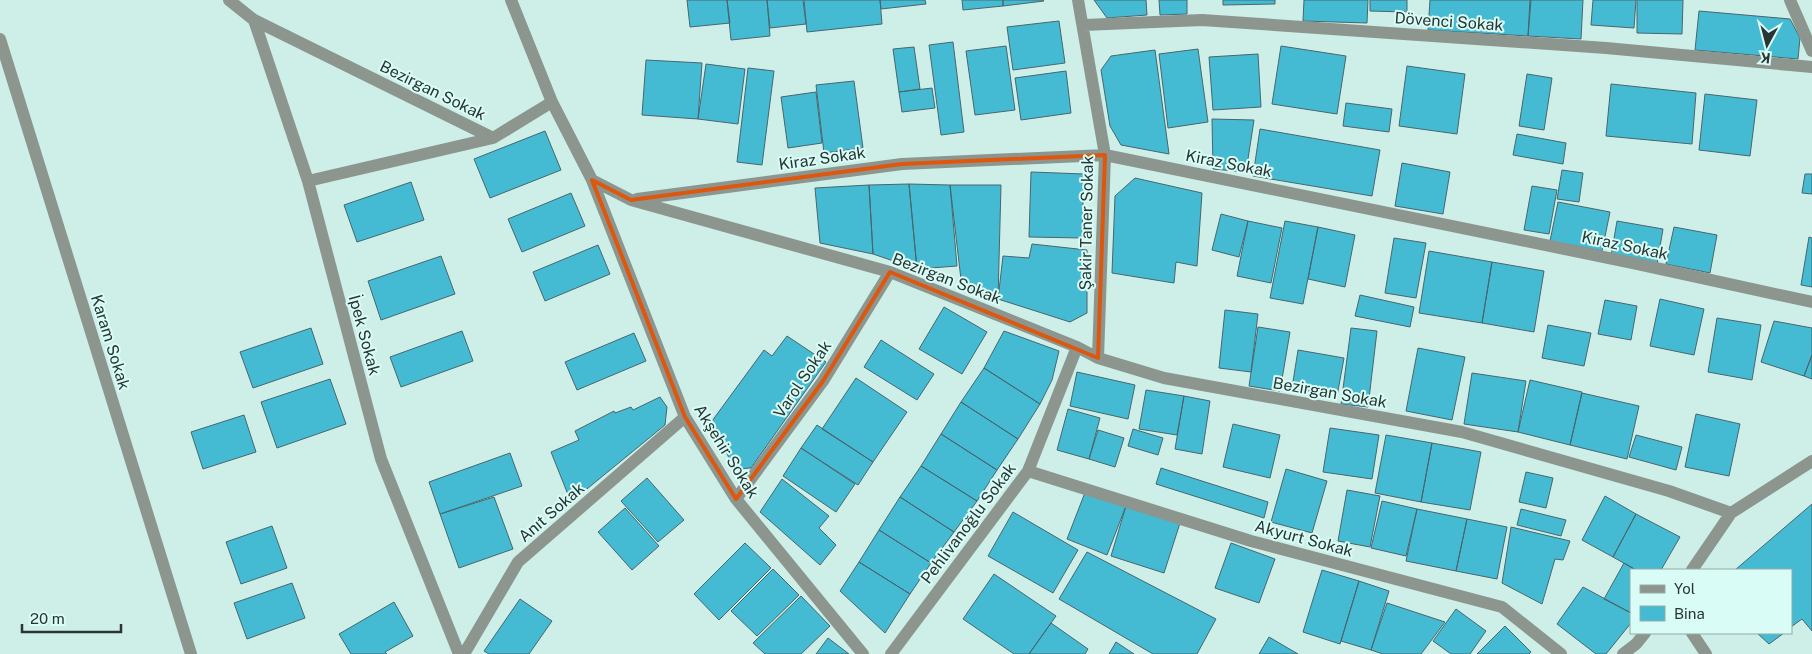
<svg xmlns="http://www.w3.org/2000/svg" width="1812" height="654" font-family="'Public Sans',sans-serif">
  <rect width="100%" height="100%" fill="#cdefe8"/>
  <path fill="#44bbd3" stroke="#48666d" d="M687,0H727L730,23L690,27Z
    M727,0H767L770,36L731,40Z
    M767,0H803L806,24L770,28Z
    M804,0H880L882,24L807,32Z
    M880,0H925L926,4L881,9Z
    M962,0H1003V6L963,10Z
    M1003,0H1043L1044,1L1003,6Z
    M1094,0H1146L1147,15L1107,18Z
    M1159,0H1187V14L1160,15Z
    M1223,0H1275V4L1223,5Z
    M1304,0H1368L1367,23L1303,21Z
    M1370,0H1407V12L1370,11Z
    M1430,0H1531L1528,36L1428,30Z
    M1530,0H1583L1581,39L1528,36Z
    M1593,0H1636L1634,28L1591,25Z
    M1637,0H1683L1682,34L1637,33Z
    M1699,11L1790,19L1800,38L1798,59L1695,50Z
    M1059,21L1065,63L1013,70L1007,27Z
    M953,42L964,132L941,135L929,45Z
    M1006,46L1015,110L975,115L966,51Z
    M1281,46L1346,56L1337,114L1272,104Z
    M914,47L920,89L899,92L893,49Z
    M1198,49L1208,122L1168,128L1159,54Z
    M1155,50L1169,154L1121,145L1110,126L1101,70L1111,56Z
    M1258,54L1261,107L1213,110L1209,57Z
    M646,60L702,63L698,119L642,115Z
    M706,64L745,69L738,124L698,119Z
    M1407,66L1465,74L1457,134L1399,126Z
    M748,68L774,71L762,165L737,162Z
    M1066,71L1071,113L1021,120L1015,78Z
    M1527,74L1552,78L1544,130L1519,126Z
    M854,81L863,148L824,153L816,85Z
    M1611,84L1696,93L1692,144L1606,136Z
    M932,88L935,108L902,112L899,92Z
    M816,92L822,143L788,148L781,97Z
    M1705,94L1757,100L1750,156L1699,150Z
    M1346,103L1392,109L1389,132L1343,126Z
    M1212,119L1254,120L1246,172L1213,169Z
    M1260,129L1380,150L1372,196L1253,176Z
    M545,131L561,170L490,198L474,159Z
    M1517,134L1566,143L1563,164L1513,155Z
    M1402,163L1450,172L1443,214L1395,206Z
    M1562,170L1583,173L1579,202L1557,199Z
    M1031,172L1084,174L1082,238L1029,237Z
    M1805,174H1812V194L1802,193Z
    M1135,178L1202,193L1197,266L1176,262L1174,283L1112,273L1115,196Z
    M411,182L424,220L357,242L344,205Z
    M909,184L950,185L957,266L917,269Z
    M909,184L917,269L873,254L869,185Z
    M869,185L873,254L820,243L815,188Z
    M950,185H1001L998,299L962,288Z
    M1532,186L1557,190L1549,234L1524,230Z
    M571,193L585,226L522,252L508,219Z
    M1558,202L1610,212L1602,251L1550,241Z
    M1221,214L1248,221L1239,257L1212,250Z
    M1248,221L1282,228L1271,283L1237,276Z
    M1285,221L1318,227L1303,304L1270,298Z
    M1617,221L1663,229L1657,264L1611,256Z
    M1318,227L1355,235L1345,287L1308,279Z
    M1674,227L1717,235L1710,273L1666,264Z
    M1809,237L1812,238V287L1801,285Z
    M1394,238L1426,243L1416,298L1385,293Z
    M1032,244L1087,250V313L1070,322L998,299L1003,256L1029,258Z
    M598,245L610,274L545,301L533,272Z
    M1429,251L1492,262L1482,323L1419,313Z
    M441,256L455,294L381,320L368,281Z
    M1492,262L1544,271L1534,332L1482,323Z
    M1360,295L1414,307L1410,327L1355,316Z
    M1660,299L1704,309L1694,355L1650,346Z
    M1605,300L1637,306L1631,340L1598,334Z
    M944,307L987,332L962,374L919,349Z
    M1225,310L1258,314L1251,372L1219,368Z
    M1717,318L1761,325L1752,380L1708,372Z
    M1774,321L1812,328V355L1804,376L1761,362Z
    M1548,325L1591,333L1584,366L1542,358Z
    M1258,327L1290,332L1280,391L1249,386Z
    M311,328L323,364L253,388L240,352Z
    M1351,328L1377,331L1368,407L1341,404Z
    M462,331L473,361L401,387L390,357Z
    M1004,331L1059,351L1052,380L1040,404L984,368Z
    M634,333L646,361L577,390L565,362Z
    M787,336L826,362L751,468L734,469L712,421L764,350L772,356Z
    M881,340L934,374L917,400L864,367Z
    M1418,348L1465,357L1452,420L1406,411Z
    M1298,350L1344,358L1337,396L1292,388Z
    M1812,355V379L1804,376Z
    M984,368L1040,404L1018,439L961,402Z
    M1077,372L1135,385L1128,419L1070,406Z
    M1472,373L1526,381L1518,432L1464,424Z
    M856,378L907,412L873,462L822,429Z
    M330,379L346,424L277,448L261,402Z
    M1530,380L1582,392L1570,445L1518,432Z
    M1146,390L1184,396L1177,435L1139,429Z
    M1582,393L1639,406L1627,459L1570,445Z
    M1184,396L1210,401L1202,454L1175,449Z
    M660,397L667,407L665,425L571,502L551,452L579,440L575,431L614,411L615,413L631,407L633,410Z
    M961,402L1018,439L997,470L941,434Z
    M1068,409L1100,418L1089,459L1057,450Z
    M1696,414L1740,424L1729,476L1685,467Z
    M244,415L256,452L203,469L191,432Z
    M1233,424L1280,435L1270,478L1223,467Z
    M817,425L873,462L858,485L801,448Z
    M1330,428L1379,435L1372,479L1323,472Z
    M1133,429L1163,438L1158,455L1128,446Z
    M1098,430L1124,438L1115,467L1089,459Z
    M941,434L997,470L977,501L921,466Z
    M1386,435L1432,443L1421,502L1375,493Z
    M1636,435L1682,447L1676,470L1629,457Z
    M1432,443L1481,452L1470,510L1421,502Z
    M801,448L855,484L836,512L783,476Z
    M510,453L522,486L440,514L429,482Z
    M921,466L977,501L954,532L900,497Z
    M1161,468L1268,502L1264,518L1156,484Z
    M1286,469L1327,481L1312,533L1271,522Z
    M1526,472L1553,478L1546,508L1519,502Z
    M647,478L684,520L658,542L621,501Z
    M782,479L829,516L819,528L836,545L820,565L760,512Z
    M1086,490L1126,506L1107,555L1067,539Z
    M1347,490L1380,496L1370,547L1338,541Z
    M1605,496L1636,514L1613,557L1582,540Z
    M494,497L513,549L459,568L440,514Z
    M900,497L954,532L931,563L879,530Z
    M1382,501L1417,509L1406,556L1371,548Z
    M1812,504V631L1802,619L1791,627V570H1735Z
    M1126,506L1180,523L1164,573L1111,556Z
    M625,508L659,546L632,570L598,532Z
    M1417,509L1467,519L1456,571L1406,561Z
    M1521,509L1566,520L1561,536L1517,525Z
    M1013,512L1078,550L1053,593L988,556Z
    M1636,514L1680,537L1661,570H1636L1613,557Z
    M1467,519L1507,527L1497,579L1456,571Z
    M272,526L287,568L241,584L226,542Z
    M1511,527L1570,541L1563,560L1555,559L1542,604L1502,583Z
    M879,530L931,563L910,594L859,562Z
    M745,543L771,568L719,620L694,594Z
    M1231,543L1275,559L1259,603L1215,588Z
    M1087,552L1216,619L1197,654H1153L1059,599Z
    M859,562L910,594L885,633L840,591Z
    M1624,563L1636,570H1631V613L1604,599Z
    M773,569L799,595L757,636L731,611Z
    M1322,570L1359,581L1340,644L1303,632Z
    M994,574L1056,616L1029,654H1014L963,619Z
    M1359,581L1389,591L1371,650L1341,641Z
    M292,583L305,618L247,639L234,603Z
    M1583,587L1631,613V623L1606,654H1596L1557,624Z
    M801,596L830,626L801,654H765L753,643Z
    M520,599L552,621L529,654H489L484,651Z
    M394,602L413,636L385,652L387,654H351L339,634Z
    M1387,603L1445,622L1421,654H1383L1371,650Z
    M1456,609L1486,631L1470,654H1451L1433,641Z
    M1051,623L1088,649L1085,654H1029Z
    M1505,626L1531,652L1529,654H1477Z
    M1757,633H1784L1769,644Z
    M1269,637L1298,654H1259Z
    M828,638L849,654H816Z
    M1116,642L1134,654H1109Z"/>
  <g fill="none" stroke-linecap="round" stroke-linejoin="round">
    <path stroke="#8c968e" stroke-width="12" d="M229,0L254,20L493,138L552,102L592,180L631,200L890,272L1077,347L1098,358L1164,378L1462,432L1669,491L1731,513
      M511,0L552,102
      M1078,0L1105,155L1098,358
      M1790,0L1812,51
      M254,20L308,181L381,459L459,654
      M1084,25L1202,20L1606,48L1812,67
      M0,39L191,654
      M592,180L685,417L736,499L863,654
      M308,181L493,138
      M637,199L902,164L1105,155L1633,263L1812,302
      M1028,471L1251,541L1502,607L1561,654
      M736,499L823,381L890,272
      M1692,570L1731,513L1812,461
      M1692,633L1706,654
      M464,654L518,562L685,417
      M891,654L1028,471L1077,347
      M1623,654L1636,644L1645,633"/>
  </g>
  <path fill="none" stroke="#de570e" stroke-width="4" stroke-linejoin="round" d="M1105,155L1098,358L890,272L823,381L736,499L685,417L592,180L631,200L902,164Z"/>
  <g text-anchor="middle" stroke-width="4" stroke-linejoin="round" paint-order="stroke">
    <g font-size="16" fill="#283533" stroke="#dafcf6">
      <text transform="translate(1449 21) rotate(4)" y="6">Dövenci Sokak</text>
      <text transform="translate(433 90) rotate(26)" y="6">Bezirgan Sokak</text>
      <text transform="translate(822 158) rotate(-8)" y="6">Kiraz Sokak</text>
      <text transform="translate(1229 163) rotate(11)" y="6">Kiraz Sokak</text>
      <text transform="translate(1086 223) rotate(-89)" y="6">Şakir Taner Sokak</text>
      <text transform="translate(1625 245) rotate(12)" y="6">Kiraz Sokak</text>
      <text transform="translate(947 278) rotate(21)" y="6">Bezirgan Sokak</text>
      <text transform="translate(365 335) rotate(75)" y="6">İpek Sokak</text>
      <text transform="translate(111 342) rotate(73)" y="6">Karam Sokak</text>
      <text transform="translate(802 379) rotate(-56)" y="6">Varol Sokak</text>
      <text transform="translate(1330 392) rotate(10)" y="6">Bezirgan Sokak</text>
      <text transform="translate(727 451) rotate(58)" y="6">Akşehir Sokak</text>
      <text transform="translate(551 512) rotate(-41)" y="6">Anıt Sokak</text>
      <text transform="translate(968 523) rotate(-53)" y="6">Pehlivanoğlu Sokak</text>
      <text transform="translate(1304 538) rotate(15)" y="6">Akyurt Sokak</text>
    </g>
  </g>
  <rect x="1630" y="569" width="162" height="65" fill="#dafcf6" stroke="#93aca8"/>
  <rect x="1640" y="585" width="25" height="8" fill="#8c968e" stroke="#93aca8"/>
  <text x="1674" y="594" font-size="15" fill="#283533">Yol</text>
  <rect x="1640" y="606" width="25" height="15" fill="#44bbd3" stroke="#93aca8"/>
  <text x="1674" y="619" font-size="15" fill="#283533">Bina</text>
  <g transform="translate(1767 45) rotate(187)" stroke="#dafcf6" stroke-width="4" paint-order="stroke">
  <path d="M0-4L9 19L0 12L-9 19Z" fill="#283533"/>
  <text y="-8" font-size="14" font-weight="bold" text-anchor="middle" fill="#283533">K</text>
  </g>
  <path d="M22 624v8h99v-8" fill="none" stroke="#283533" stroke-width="2.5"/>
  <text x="30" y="624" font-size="15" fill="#283533" stroke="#dafcf6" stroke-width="4" paint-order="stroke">20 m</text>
</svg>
